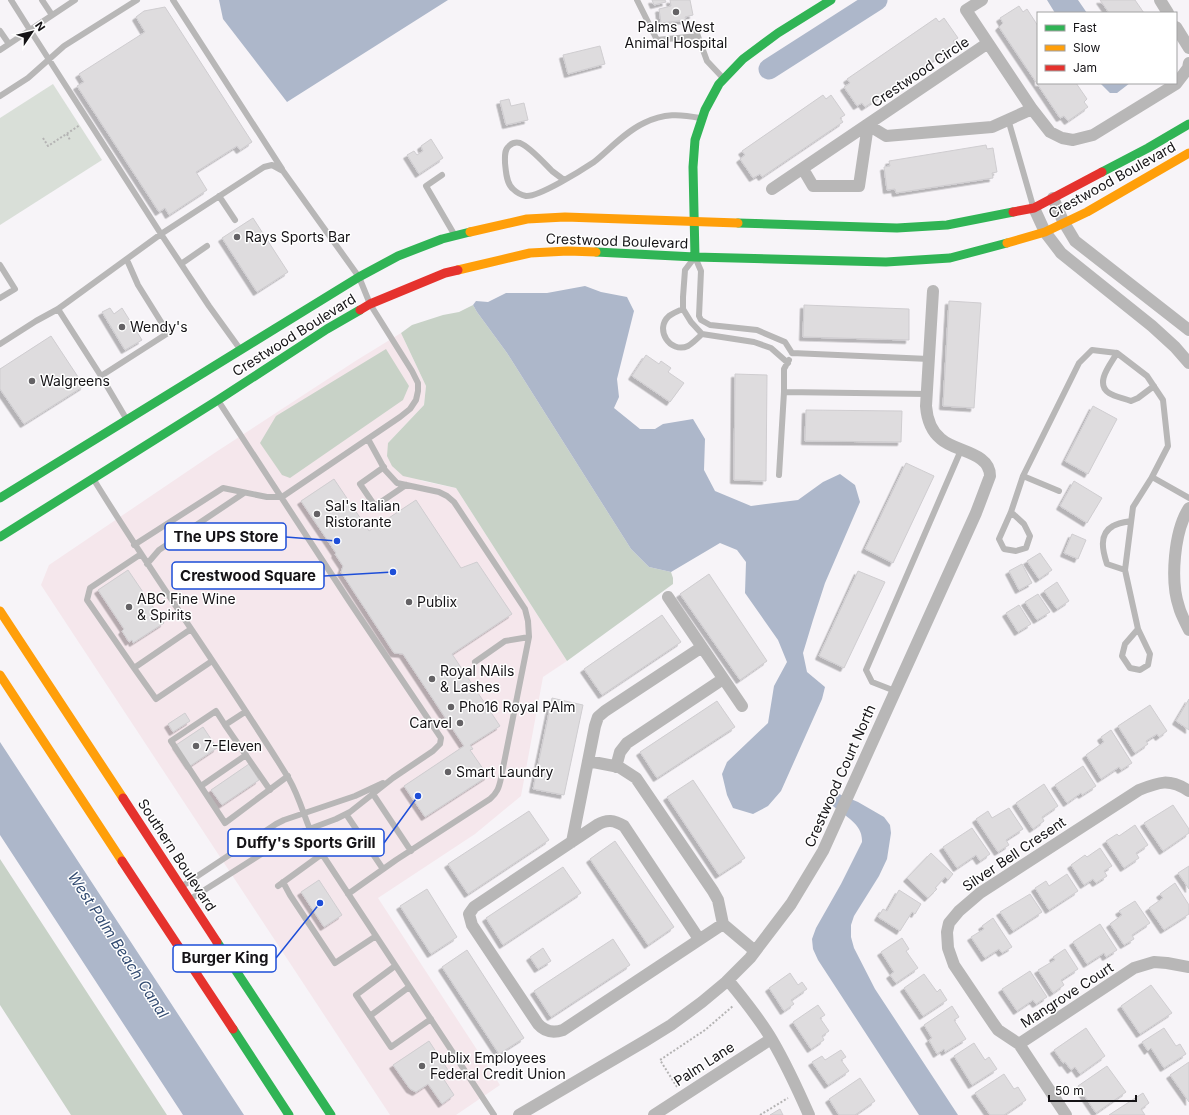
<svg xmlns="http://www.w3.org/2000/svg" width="1189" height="1115" font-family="Inter,sans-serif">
  <defs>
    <filter id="shadow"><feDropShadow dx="-3.5" dy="3.5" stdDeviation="0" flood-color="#0004"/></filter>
  </defs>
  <rect width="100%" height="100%" fill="#f7f4f8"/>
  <path fill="#f5e7ec" d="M401,333L426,386L424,405L388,443L422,481L456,488L567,661L543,677L521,796L475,834L378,898L500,1085L456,1115H390L41,585L49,565L216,452L357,360Z"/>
  <path fill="#d9dfd8" d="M53,84L102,160L0,225V118Z"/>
  <path fill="#c8d2c7" d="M473,305L477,312L507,353L631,549L649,567L671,572L673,578V584L567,661L456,488L403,476L392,466L387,456L388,443L424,405L426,386L401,333L412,325L443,315L459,312Z
    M386,349L409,386L403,400L290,478L282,475L260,443L276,416Z
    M0,859L167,1115H71L0,1005Z"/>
  <path fill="#adb7ca" d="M219,0H448L287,102L223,19Z
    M1047,0H1078L1087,13H1055Z
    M1100,83H1130L1117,93H1110Z
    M585,286L601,292L627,297L634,311L617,379L619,397L614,408L640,429H655L663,424L693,419L705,439L704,470L715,491L751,506L798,500L823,482L840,474L855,485L860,502L825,583L813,620L803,653L807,672L825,687L822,699L781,791L768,806L753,814L733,808L727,795L722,774L727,762L768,723L774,686L787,662L778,640L745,593L746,562L737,550L720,543L671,572L649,567L631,549L507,353L477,312L473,305L476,301L488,302L506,293H547Z
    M0,742L244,1115H183L0,835Z
    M839,794L858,802L884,817L890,825L891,833L887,859L879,876L854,916L851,925V937L854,948L875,989L958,1115H919L818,960L813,949L812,939L816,928L841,884L862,842C863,824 846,817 833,806L831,802L833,796Z"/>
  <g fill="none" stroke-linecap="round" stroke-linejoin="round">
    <path stroke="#adb7ca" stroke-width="21" d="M769,69L877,0"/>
  </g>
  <path fill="#dedcde" stroke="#cfcdd0" filter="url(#shadow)" d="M652,0H665L666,2L654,5Z
    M670,0H690L693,15L685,17L686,20L661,23L659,9L671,6Z
    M1100,0H1135L1144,13H1109Z
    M1019,6L1023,12L1027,9L1038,26V83H1076L1087,99L1084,102L1088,107L1068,121L1064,116L1060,118L999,27L1003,23L1000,18Z
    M165,7L252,142L240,150L237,146L196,172L207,190L169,215L165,208L159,212L77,86L84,82L79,74L145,32L136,17L144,11Z
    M936,18L939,22L944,18L958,38L953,41L956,45L865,107L862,103L857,106L844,87L850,83L847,79Z
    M600,46L605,64L568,74L563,55Z
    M823,95L826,99L831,95L845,115L840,118L843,122L762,177L760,174L753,178L740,159L745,155L742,151Z
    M509,99L511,106L524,103L528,120L506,125L500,101Z
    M431,139L443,158L419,174L407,155L414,151L417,155L423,151L421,146Z
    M986,145L987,149L993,148L997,172L992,173L993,178L896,193L895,189L887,190L884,167L890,166L889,161Z
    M253,218L288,272L257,292L222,238Z
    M949,301L981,303L974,408L943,406Z
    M804,305L909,309V340L803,337Z
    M110,308L114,314L122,308L142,340L125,350L102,312Z
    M51,336L84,386L24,424L0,389V369Z
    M646,355L659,364L661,361L671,368L668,372L684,383L670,402L632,376Z
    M735,374L767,375L766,481L734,480Z
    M1093,406L1117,419L1088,474L1065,461Z
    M806,410L902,411L901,442L805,441Z
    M906,463L934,476L893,563L865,549Z
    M334,479L369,531L416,500L461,568L477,562L512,614L452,654L500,726L470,745L473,749L470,750L488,776L425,817L404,786L464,746L403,654L394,653L341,572L343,566L335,554L336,553L301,501Z
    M1074,481L1102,498L1087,523L1060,506Z
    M1072,534L1086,540L1078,559L1064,553Z
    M1040,553L1052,570L1039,579L1027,561Z
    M1022,564L1032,583L1019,590L1009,571Z
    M128,570L164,623L133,643L132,640L129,642L122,631L124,629L98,590Z
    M858,571L885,582L844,668L819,656Z
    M709,574L767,661L740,680L680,594Z
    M1057,582L1069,601L1057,609L1044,591Z
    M1038,594L1050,612L1037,620L1025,602Z
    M1019,605L1031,624L1018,632L1006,613Z
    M662,615L681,642L602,695L584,669Z
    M552,698L583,705L564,795L533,789Z
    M1189,699V730L1176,721Z
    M717,701L735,727L657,778L640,752Z
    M1150,705L1167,731L1159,737L1157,734L1146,741L1148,744L1135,753L1118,726Z
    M185,713L190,721L173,732L168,724Z
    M203,727L217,748L190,766L176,745Z
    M1111,730L1132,763L1121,770L1119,767L1101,779L1086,755L1104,742L1101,737Z
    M249,764L259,780L222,805L211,790Z
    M1083,766L1096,786L1082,795L1081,793L1067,803L1055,785Z
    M693,780L745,858L719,875L667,797Z
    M1044,784L1058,806L1042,817L1044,821L1033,829L1016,803Z
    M1173,805L1189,829V833L1163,851L1144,823Z
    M1009,808L1023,829L1006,840L1009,845L998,852L976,819L988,811L992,818Z
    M529,811L549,840L468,894L448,864Z
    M1135,825L1148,845L1136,853L1139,858L1124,868L1106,841L1117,834L1119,836Z
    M972,828L990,854L980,861L976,855L957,868L943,847Z
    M615,841L674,927L648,945L590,859Z
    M1100,848L1112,866L1104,871L1107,876L1096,883L1093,879L1084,885L1071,865L1085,855L1087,857Z
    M931,853L953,874L948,880L945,877L935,888L937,889L928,898L907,878Z
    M1189,866V889L1178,873Z
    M563,867L581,893L503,945L486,918Z
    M1067,874L1078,891L1049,910L1035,888L1046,881L1049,886Z
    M319,880L342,915L324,927L301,892Z
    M1175,883L1189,905V914L1164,930L1149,908L1163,898L1160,894Z
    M427,889L457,937L431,954L400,906Z
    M899,890L921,904L915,914L912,912L900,931L878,917L883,909L887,911Z
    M1030,894L1042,912L1013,931L1000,912Z
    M1135,901L1150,923L1132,935L1134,939L1124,945L1110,924L1122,915L1119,911Z
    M993,918L1012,947L1002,953L999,949L985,958L971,937L984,929L982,926Z
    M1100,924L1117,950L1106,957L1104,953L1087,964L1073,942Z
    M902,938L909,949L906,951L918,968L896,983L890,975L894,972L881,952Z
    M613,939L630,965L551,1017L534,991Z
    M543,948L551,961L538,969L530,957Z
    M1065,949L1078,969L1061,980L1064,985L1053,993L1038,970L1055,960L1053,957Z
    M467,950L524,1038L499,1054L442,967Z
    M1030,971L1047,997L1036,1004L1033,1000L1017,1011L1002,989Z
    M790,973L798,985L802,982L807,989L791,1000L794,1004L784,1011L769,988Z
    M924,974L937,992L940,989L947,1000L923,1016L904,988Z
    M1151,985L1172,1013L1140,1034L1121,1006Z
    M818,1005L825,1015L820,1018L829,1031L822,1036L824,1040L811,1049L793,1022Z
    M952,1006L959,1017L954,1020L966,1039L945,1052L944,1049L937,1054L929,1040L932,1038L924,1025Z
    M1086,1028L1105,1056L1080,1074L1075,1067L1071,1070L1065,1062L1063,1063L1054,1050Z
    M1164,1028L1176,1046L1180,1044L1186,1054L1164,1068L1151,1048L1148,1051L1142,1042Z
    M429,1041L448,1070L441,1075L454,1095L442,1104L428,1084L416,1092L410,1089L393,1065Z
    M974,1043L985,1060L989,1057L997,1069L972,1085L954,1056Z
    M841,1050L846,1057L841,1060L849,1071L828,1085L812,1062L822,1056L825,1060Z
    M1189,1062V1102L1170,1075Z
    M1107,1066L1126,1092L1096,1113L1078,1086Z
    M1004,1074L1014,1089L1018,1087L1026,1100L1004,1115H990L975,1093Z
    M860,1078L875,1101L855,1115H839L829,1099Z
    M1143,1093L1149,1103L1141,1109L1145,1115H1109Z
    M780,1109L783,1115H770Z"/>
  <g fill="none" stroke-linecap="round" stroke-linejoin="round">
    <path stroke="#b4b3b3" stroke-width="2" stroke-dasharray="2 2" stroke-linecap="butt" d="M67,134L70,140
      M43,138L48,146L80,125
      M677,1087L660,1060L705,1030L733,1006
      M760,1115L788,1098"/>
    <path stroke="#b8b7b7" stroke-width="6" d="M42,0L52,15
      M75,0L30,30L161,234L209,306L240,349
      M173,0L282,169
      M637,0L657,40L698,36
      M695,28L707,61L723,78
      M0,31L9,44
      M0,50L30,30L11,0
      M0,96L28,78L64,46L137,0
      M1008,119L1033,206
      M442,175L426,186L454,234
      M564,180C560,177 556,174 552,171C544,163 530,147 520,143C516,142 512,143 509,146C504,150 505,157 505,163C506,171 506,183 513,189C516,192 521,195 526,196C539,197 582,170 594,162C610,149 625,132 644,123C664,113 680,114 700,118
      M219,196L235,220
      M181,264L207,246
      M0,265L15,289L0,298
      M58,309L101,376L168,333L138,285L127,260
      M683,309C678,311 673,313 669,316C654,329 670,354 688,346C693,343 698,338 702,334
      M0,344L36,321L58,309L161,234L264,167L272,165L283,171L359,277L370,304L412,371L418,383V391L416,400L410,409L400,417L282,497H267L223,488L134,545
      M792,353L929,359
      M1117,353C1111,364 1094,383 1109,393C1115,397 1124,398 1131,401L1138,398L1154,386
      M789,360L784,369V392L927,394
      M788,363L771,348L754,342L702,334L691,322L683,309V297L685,270L695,257L701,271L699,316L701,320L710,325L757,330L785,342L792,353
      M101,376L127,420
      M384,467L360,484L375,506L406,485
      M779,475L784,392
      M94,480C156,581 227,678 289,779C303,803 307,831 322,854L494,1115
      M1059,491L1023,476L1079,363L1092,350L1117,353L1147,376L1163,400L1168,446L1152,477
      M1011,512L999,539L1004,549L1016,551L1026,548L1030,536L1024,524L1011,512L1023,476
      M141,554L90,588L87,600L134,668L191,629
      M147,564L159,550L244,493
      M1125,570L1107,564C1103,552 1098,534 1113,526C1118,523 1125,522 1131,521
      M1138,629L1125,644L1122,656L1130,668L1140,670L1148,665L1150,654L1138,629L1125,570L1133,507L1152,477L1189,498
      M475,662L505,641L529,637
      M134,668L156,699L212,661
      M895,691L872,682L866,670L961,450
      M245,712L225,725L216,711L171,741L225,823L288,776
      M225,725L270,790
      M201,786L246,755
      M373,794L411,851
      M346,814L383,869
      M283,882L290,895L335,963L376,936
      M184,885L276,824L284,820L355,796L383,783
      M278,886L322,854
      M348,894L396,860L490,799C497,793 499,788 501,778L529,637L528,621L525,609L454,502L447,496L439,492L397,483L385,470L368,439
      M192,898L288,837L336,819L350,812L393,778L433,751L440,744L441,738L349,601L219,402
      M395,966L356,995L391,1047L431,1019
      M370,1016L409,987"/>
    <path stroke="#b8b7b7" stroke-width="12" d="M982,0L966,10L1032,109L1050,132L1062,138L1073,140L1093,135L1176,84L1188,68L1189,63
      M1160,0L1168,13
      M1176,27L1189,48
      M803,169L813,186H859L868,125L886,136L992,127L1032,109
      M772,189L988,43
      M1053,198L1063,221L1075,241L1189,330
      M1034,208L1045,232L1061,253L1152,326L1175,347L1189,363
      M1189,508C1174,531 1170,581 1179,607C1181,615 1186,623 1189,630
      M668,597L742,706
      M588,761L619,767L636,778L713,891L718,900L723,924L755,951
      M616,767L620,752L627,743L723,679
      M572,842L595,726L598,717L605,711L702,647
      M699,939L624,826C614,820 607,819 597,825L474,907L469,914L472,925L538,1024C545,1032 554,1033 563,1030L723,924
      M728,980C743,999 760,1019 772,1040C786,1064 798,1090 809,1115
      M1019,1044L1134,968L1154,962L1167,963L1189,967
      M519,1115L645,1041L671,1025L702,1002L726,982L750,958L791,904L823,851L976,513L990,476C990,452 955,452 941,439C931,431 927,419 926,406L933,291
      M654,1115L771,1039
      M1066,1115L1019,1044L998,1030L993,1023L954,965L948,948L947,932L949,923L959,911L980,893L1139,790C1159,782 1169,778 1189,791"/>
    <path stroke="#30b455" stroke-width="9" d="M1102,172L1148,148L1189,124
      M738,223L897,228L947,225L1013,212
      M596,252L695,257L886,262L950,258L1007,243
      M695,257L693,167L695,140L705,110L719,84L743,59L778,33L831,0
      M0,498L359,277L398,256L442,239L470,232
      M0,537L218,400L327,329L360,310
      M217,942L331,1115
      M233,1029L289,1115"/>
    <path stroke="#ff9f0a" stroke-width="9" d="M470,232L527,219L565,217L738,223
      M1007,243L1045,232L1087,212L1189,153
      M458,270L530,253L568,251L596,252
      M0,611L123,798
      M0,675L122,861"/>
    <path stroke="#e5322d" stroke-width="9" d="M1013,212L1034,208L1102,172
      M360,310L370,304L445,273L458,270
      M123,798L217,942
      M122,861L233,1029"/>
  </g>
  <g fill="#646265" stroke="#fff" stroke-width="1.5">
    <circle cx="676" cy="12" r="4"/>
    <circle cx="237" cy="237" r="4"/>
    <circle cx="122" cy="327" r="4"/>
    <circle cx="32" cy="381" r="4"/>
    <circle cx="317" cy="514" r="4"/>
    <circle cx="409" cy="602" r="4"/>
    <circle cx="129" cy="607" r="4"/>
    <circle cx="432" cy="679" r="4"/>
    <circle cx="451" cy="707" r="4"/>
    <circle cx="460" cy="723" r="4"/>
    <circle cx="196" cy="746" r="4"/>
    <circle cx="448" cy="772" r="4"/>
    <circle cx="422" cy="1066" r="4"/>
  </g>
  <g text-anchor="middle" stroke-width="3" stroke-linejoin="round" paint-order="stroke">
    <g font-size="14" fill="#151316" stroke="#fff" text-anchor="start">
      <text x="676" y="32" text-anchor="middle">Palms West<tspan x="676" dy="16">Animal Hospital</tspan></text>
      <text x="245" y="242">Rays Sports Bar</text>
      <text x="130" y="332">Wendy's</text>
      <text x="40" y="386">Walgreens</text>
      <text x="325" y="511">Sal's Italian<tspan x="325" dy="16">Ristorante</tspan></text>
      <text x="137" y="604">ABC Fine Wine<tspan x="137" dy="16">&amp; Spirits</tspan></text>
      <text x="417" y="607">Publix</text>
      <text x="440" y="676">Royal NAils<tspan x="440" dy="16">&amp; Lashes</tspan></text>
      <text x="459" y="712">Pho16 Royal PAlm</text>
      <text x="452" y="728" text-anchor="end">Carvel</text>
      <text x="204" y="751">7-Eleven</text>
      <text x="456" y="777">Smart Laundry</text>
      <text x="430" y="1063">Publix Employees<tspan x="430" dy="16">Federal Credit Union</tspan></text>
    </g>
    <g font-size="14" fill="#151316" stroke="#fff">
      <text transform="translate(920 72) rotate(-34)" y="5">Crestwood Circle</text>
      <text transform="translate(1112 180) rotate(-29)" y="5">Crestwood Boulevard</text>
      <text transform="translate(617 241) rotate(2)" y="5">Crestwood Boulevard</text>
      <text transform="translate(294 335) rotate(-32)" y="5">Crestwood Boulevard</text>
      <text transform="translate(840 776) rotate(-66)" y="5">Crestwood Court North</text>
      <text transform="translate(1014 854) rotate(-34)" y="5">Silver Bell Cresent</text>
      <text transform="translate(177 855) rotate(57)" y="5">Southern Boulevard</text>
      <text transform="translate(1067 995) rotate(-33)" y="5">Mangrove Court</text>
      <text transform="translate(704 1064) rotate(-33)" y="5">Palm Lane</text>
    </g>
    <g font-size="15" font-style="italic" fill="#324b71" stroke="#fff">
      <text transform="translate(118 945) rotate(57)" y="5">West Palm Beach Canal</text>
    </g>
  </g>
  <path fill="none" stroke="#1d4ed8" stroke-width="1.5" d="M337 541L286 537M393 572L324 576M418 796L384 843M320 903L276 958"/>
  <g fill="#1d4ed8" stroke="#fff" stroke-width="1.5">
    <circle cx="337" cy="541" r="4"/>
    <circle cx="393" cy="572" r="4"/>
    <circle cx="418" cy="796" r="4"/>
    <circle cx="320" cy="903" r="4"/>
  </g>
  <g fill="#fff" stroke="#1d4ed8" stroke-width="1.5">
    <rect x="165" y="523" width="121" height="27" rx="4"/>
    <rect x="172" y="562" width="152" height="27" rx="4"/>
    <rect x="228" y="829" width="156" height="27" rx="4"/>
    <rect x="173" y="945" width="103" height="27" rx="4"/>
  </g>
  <g font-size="15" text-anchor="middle" font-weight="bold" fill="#151316">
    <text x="226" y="542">The UPS Store</text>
    <text x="248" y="581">Crestwood Square</text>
    <text x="306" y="848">Duffy's Sports Grill</text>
    <text x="225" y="963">Burger King</text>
  </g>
  <rect x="1037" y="12" width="140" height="72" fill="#ffffff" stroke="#a1a1a2"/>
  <rect x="1045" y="25" width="20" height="6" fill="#30b455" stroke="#a1a1a2"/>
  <text x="1073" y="32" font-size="12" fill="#151316">Fast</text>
  <rect x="1045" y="45" width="20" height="6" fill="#ff9f0a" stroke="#a1a1a2"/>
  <text x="1073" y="52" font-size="12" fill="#151316">Slow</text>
  <rect x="1045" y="65" width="20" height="6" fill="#e5322d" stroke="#a1a1a2"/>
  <text x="1073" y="72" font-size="12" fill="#151316">Jam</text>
  <g transform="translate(32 32) rotate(55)" stroke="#ffffff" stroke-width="3" paint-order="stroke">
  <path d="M0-3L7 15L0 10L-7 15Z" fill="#151316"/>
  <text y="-6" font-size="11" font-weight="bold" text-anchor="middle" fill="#151316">N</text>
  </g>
  <path d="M1049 1095v6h87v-6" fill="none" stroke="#151316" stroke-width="2"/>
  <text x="1055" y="1095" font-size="12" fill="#151316" stroke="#ffffff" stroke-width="3" paint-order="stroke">50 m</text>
</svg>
